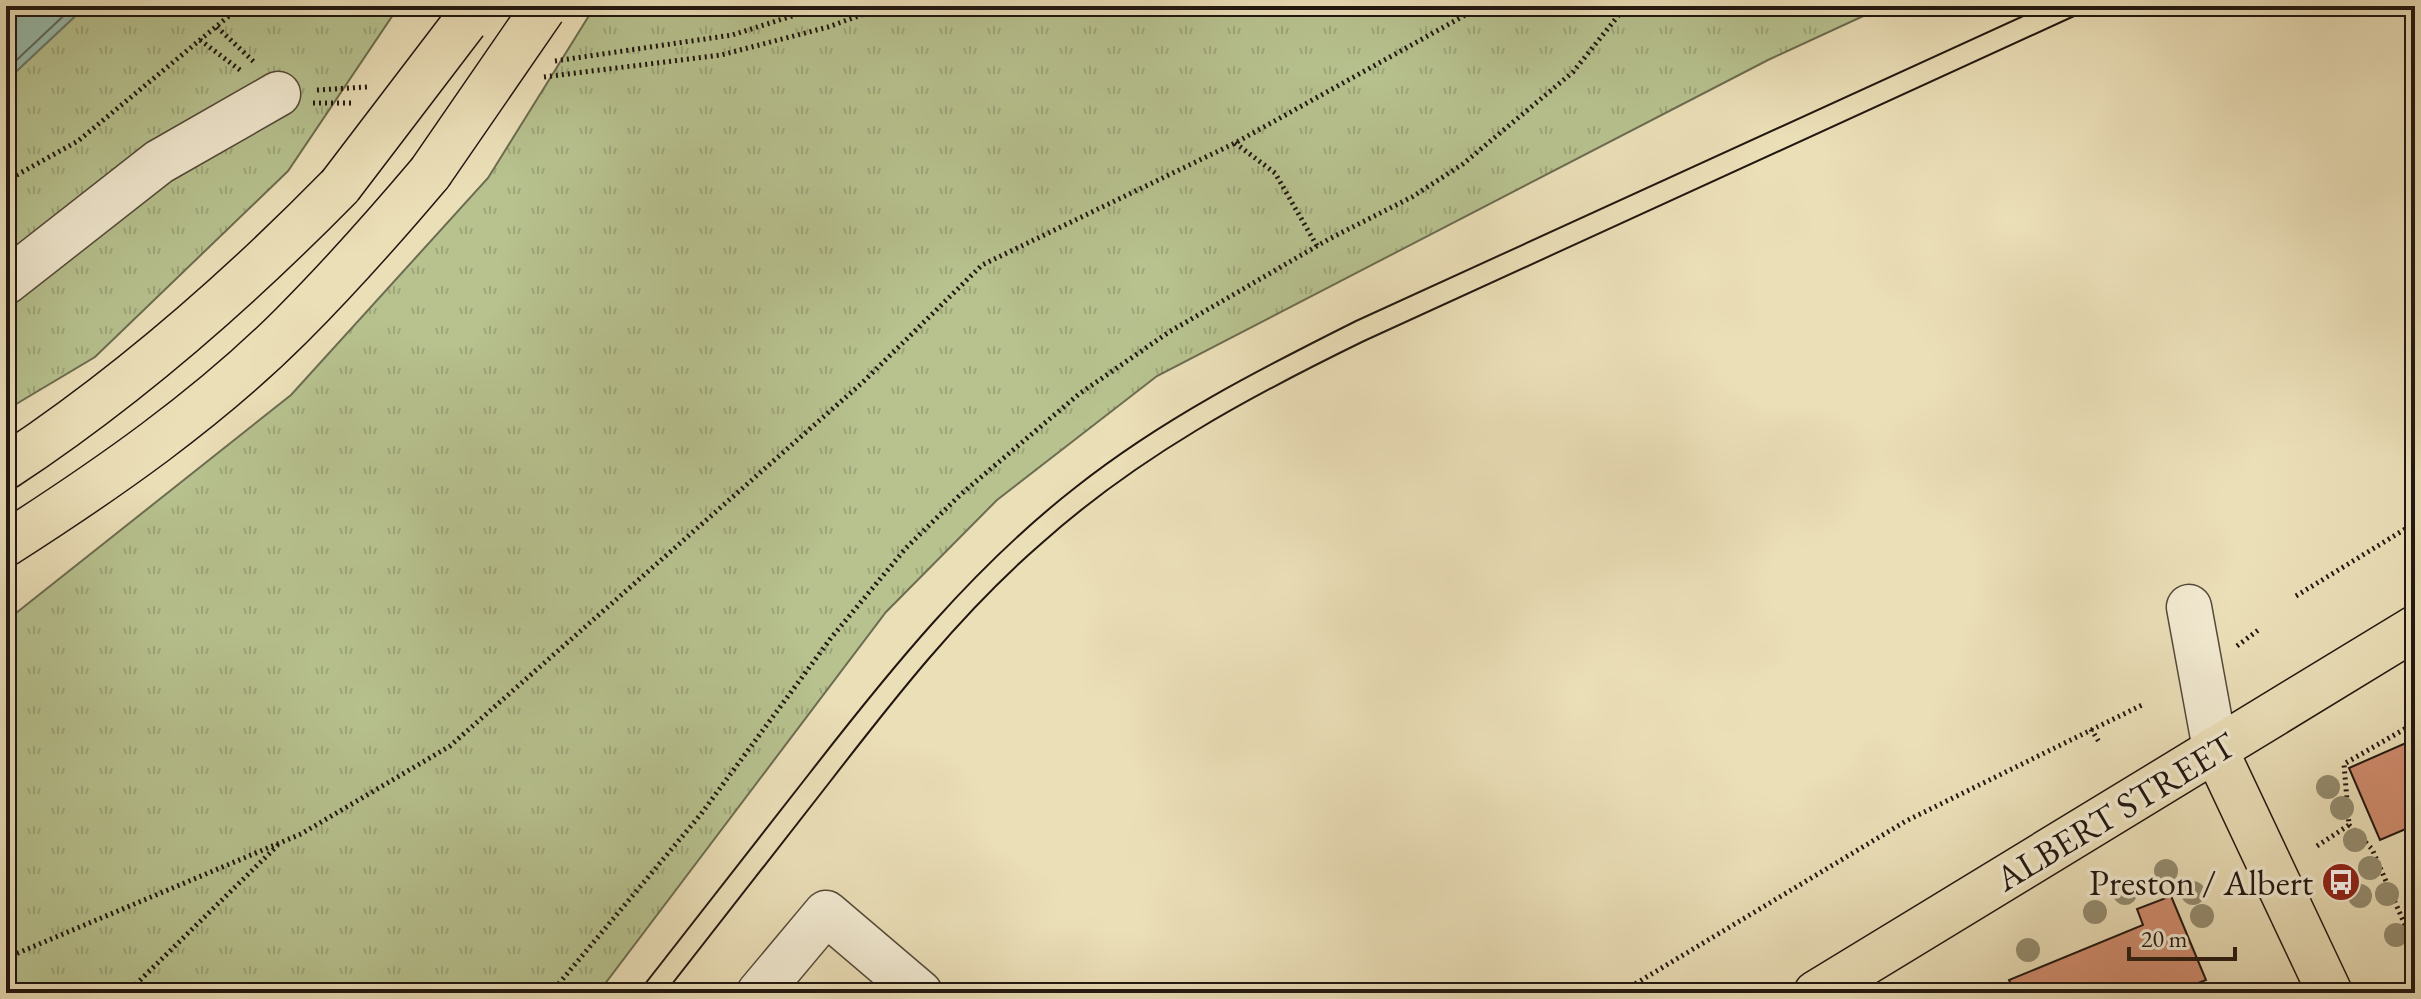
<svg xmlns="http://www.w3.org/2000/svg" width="2421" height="999" font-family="'EB Garamond',serif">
  <defs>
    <pattern id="grass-tufts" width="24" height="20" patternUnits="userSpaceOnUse" patternTransform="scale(2)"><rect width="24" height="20" fill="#b7c28f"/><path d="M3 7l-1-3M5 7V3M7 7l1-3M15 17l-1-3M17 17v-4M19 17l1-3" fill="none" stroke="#9da67a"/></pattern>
  </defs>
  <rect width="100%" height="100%" fill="#ebdfb8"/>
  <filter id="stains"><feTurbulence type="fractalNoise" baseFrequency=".0025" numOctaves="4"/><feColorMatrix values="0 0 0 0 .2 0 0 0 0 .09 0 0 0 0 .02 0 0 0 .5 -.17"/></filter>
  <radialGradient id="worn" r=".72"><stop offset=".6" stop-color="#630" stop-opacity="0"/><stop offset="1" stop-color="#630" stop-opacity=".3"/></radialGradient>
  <path fill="url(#grass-tufts)" stroke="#6c6c50" stroke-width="2" d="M86,6H399L288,171L95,357L6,410V81Z
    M595,6H1885L1768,60L1157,376L997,500L886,612L598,993H6V621L291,395L488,178Z"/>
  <path fill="#98bdae" stroke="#687b6f" stroke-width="2" d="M6,6H86L6,81Z"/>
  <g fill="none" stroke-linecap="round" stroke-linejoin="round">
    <path stroke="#5c6a5f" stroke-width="2" d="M6,70L74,6"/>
  </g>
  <path fill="#d18d6f" stroke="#211710" stroke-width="2" d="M2415,739V825L2380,840L2349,768Z
    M2171,896L2206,980L2173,993H2015L2009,980L2143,925L2137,909Z"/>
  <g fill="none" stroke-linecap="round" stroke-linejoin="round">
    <g stroke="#54493a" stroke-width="47">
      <path id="minor" d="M6,282L159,162L278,94
        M2189,607L2215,749
        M759,993L826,913L920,993"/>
    </g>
    <g stroke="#211710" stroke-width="47">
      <path id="major" d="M2215,749L2330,993
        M1816,993L2415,628"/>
    </g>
    <g stroke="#211710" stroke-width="47">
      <path id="highway" d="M6,467C129,386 237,291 340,186
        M6,544C106,480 207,410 291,326C340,277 386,225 430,173"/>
    </g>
    <path stroke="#211710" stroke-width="5" stroke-dasharray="2 4" stroke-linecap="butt" d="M1719,6L1745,10L1776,6
      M217,27L254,62
      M200,40L240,70
      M555,61L732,35L824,6
      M544,77L721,55L828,27L886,6
      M317,90L367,87
      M313,103H351
      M1235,143L1275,173L1317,246
      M6,181L78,141L241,6
      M2296,596L2415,523
      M2237,646L2261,628
      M2091,729L2099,742
      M2349,825L2372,849L2415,948
      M2317,846L2349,825L2344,764L2415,723
      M6,958L301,834L450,746L863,382L982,265L1235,143L1469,13L1510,6
      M127,993L278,845
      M551,993L701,814L831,638L906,548L960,495L1079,394L1169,332L1329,239L1412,197L1463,164L1573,72L1626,6
      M1620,993L1906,821L2142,705"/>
    <use href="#minor" stroke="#f2ead1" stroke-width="44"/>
    <use href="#major" stroke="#ebdfb8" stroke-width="44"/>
    <use href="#highway" stroke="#ebdfb8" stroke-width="44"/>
    <path stroke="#211710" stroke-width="2" d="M638,993C695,920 752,847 809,774C889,671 972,568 1076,487C1162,419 1258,370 1356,321L2045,6
      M665,993C719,923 774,853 829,783C894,699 961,613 1042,543C1138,457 1249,397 1364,341L2096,6"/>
    <g stroke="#211710" stroke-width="47" stroke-linecap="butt">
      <path id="highway-bridge" d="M430,173L543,9
        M340,186L465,22"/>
    </g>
    <use href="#highway-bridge" stroke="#ebdfb8" stroke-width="44"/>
  </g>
  <g fill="#958d70">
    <circle cx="2328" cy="787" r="12"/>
    <circle cx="2342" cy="808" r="12"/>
    <circle cx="2355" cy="840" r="12"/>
    <circle cx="2370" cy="868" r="12"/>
    <circle cx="2166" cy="871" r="12"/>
    <circle cx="2125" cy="893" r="12"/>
    <circle cx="2193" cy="893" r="12"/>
    <circle cx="2387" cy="894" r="12"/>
    <circle cx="2360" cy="896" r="12"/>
    <circle cx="2095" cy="912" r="12"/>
    <circle cx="2202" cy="916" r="12"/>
    <circle cx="2396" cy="935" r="12"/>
    <circle cx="2028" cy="950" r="12"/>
  </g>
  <defs>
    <g id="bus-disc" transform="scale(2)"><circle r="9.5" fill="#8f2418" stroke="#f2ead1"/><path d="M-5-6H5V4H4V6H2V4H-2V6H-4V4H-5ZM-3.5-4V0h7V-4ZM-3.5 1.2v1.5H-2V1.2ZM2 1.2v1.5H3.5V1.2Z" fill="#fff"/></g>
  </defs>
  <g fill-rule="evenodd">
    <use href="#bus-disc" x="2341" y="882"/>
  </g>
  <g text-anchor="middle" stroke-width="7" stroke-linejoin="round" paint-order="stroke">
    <g font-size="36" fill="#211710" stroke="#f2ead1">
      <text transform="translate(2115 811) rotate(-31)" y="13">ALBERT STREET</text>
    </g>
    <g font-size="36" fill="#211710" stroke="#f2ead1" text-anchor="end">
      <text x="2313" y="895">Preston / Albert</text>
    </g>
  </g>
  <rect width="2421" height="999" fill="none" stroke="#ebdfb8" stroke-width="32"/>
  <rect x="8" y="8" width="2405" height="983" fill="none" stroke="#211710" stroke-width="4"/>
  <rect x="16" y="16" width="2389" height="967" fill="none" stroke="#211710" stroke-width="2"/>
  <path d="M2129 947v12h106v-12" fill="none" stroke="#211710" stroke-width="4"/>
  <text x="2141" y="947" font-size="24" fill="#211710" stroke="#f2ead1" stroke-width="6" paint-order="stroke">20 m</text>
  <rect width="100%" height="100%" filter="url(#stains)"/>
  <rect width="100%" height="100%" fill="url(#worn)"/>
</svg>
